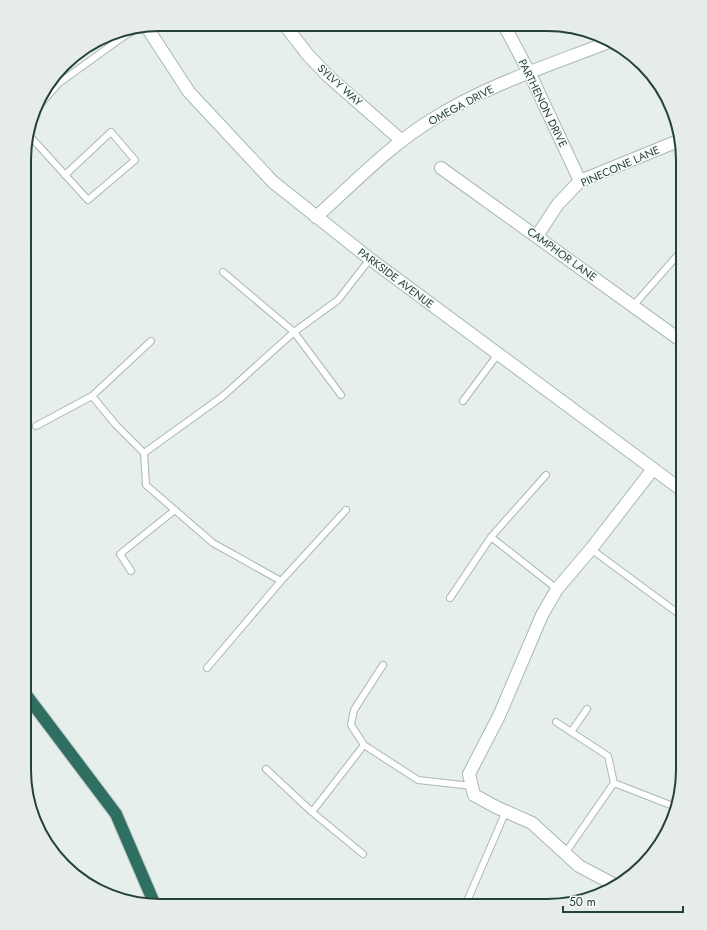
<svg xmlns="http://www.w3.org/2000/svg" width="707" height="930" font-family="Jost,sans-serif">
  <rect width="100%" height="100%" fill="#e6efeb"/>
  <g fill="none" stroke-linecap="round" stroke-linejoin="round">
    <g stroke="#a8b8b2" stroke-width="8">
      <path id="service" d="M36,109L59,83L123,37L140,27
        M28,134L88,200L135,160L111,132L65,175
        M223,272L294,332L341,395
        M633,306L683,249
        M92,396L116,425L144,453
        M463,401L498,354
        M36,426L92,396L151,341
        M546,475L491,537L557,589
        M346,510L281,581L213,543L146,485L144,453L223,396L294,332L338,300L370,259
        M591,549L683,617
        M131,571L120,554L175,510
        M450,598L491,537
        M383,665L354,710L351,725L364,745L418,780L472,786
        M207,668L281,581
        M556,722L608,756L614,783
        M571,732L587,709
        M266,769L312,812
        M566,852L614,783L673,806
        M363,854L312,812L364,745
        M465,906L506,811"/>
    </g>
    <g stroke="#a8b8b2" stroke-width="14">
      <path id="minor" d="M284,24L308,55L328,76L402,141
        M504,25L530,74L580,181
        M441,168L683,342
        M316,217C353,184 390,145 433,119C487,85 550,65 609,42
        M537,236L558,204L580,181L678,141
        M615,885L579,866L532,823L496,807L474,795L469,774L499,716L542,615L557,589L591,549L653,469"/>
    </g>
    <g stroke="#a4bbb3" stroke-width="14">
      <path id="secondary" d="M146,26L189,92L273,182L370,259L683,491"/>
    </g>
    <g stroke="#c2cac8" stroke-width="14">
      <path id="motorway" d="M24,692L116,814L155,905"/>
    </g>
    <use href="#service" stroke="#fff" stroke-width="6"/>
    <use href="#minor" stroke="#fff" stroke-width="12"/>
    <use href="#secondary" stroke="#fff" stroke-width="12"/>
    <use href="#motorway" stroke="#2f6f62" stroke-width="12"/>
  </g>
  <g text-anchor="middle" stroke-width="3" stroke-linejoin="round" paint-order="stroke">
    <g font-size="11" fill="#24423a" stroke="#f7fbf9">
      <text transform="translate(340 85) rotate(42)" y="4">SYLVY WAY</text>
      <text transform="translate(543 103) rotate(64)" y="4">PARTHENON DRIVE</text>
      <text transform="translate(461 105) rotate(-28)" y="4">OMEGA DRIVE</text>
      <text transform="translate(620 166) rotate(-24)" y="4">PINECONE LANE</text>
      <text transform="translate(562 254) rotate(36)" y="4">CAMPHOR LANE</text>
      <text transform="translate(396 278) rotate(37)" y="4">PARKSIDE AVENUE</text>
    </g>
  </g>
  <path d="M0 0H707V930H0ZM160 31H547A129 129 0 0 1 676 160V770A129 129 0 0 1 547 899H160A129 129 0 0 1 31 770V160A129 129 0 0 1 160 31Z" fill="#e6ecea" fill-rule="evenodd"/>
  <path fill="none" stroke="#24423a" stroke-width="2" d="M160 31H547A129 129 0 0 1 676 160V770A129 129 0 0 1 547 899H160A129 129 0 0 1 31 770V160A129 129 0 0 1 160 31Z"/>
  <path d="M563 906v6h120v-6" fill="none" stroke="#24423a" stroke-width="2"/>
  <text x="569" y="906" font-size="12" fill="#24423a" stroke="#f7fbf9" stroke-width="3" paint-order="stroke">50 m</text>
</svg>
